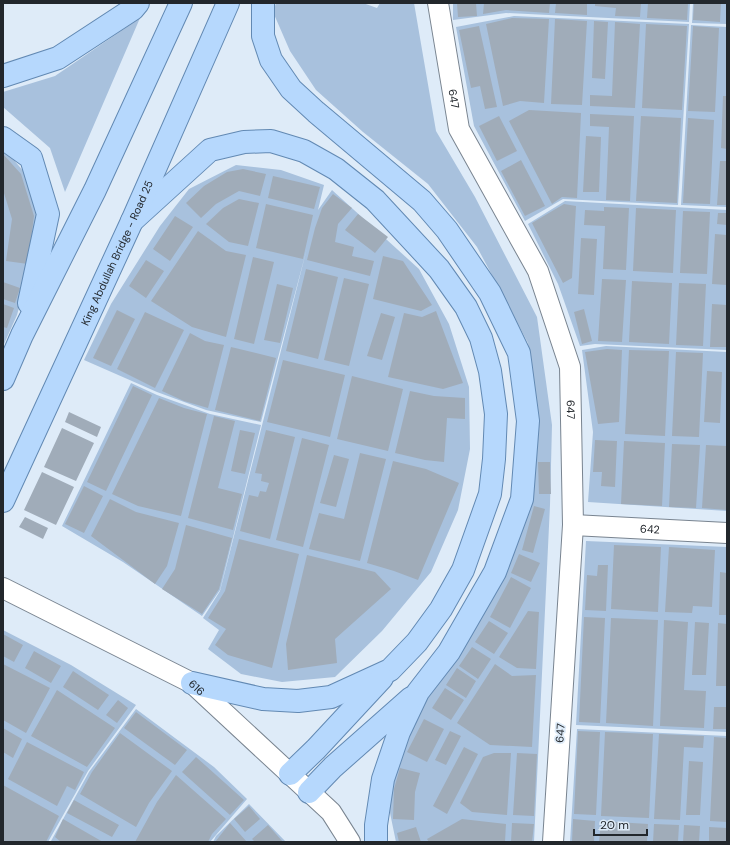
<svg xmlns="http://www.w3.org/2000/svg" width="730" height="845" font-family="'DM Sans',sans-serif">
  <rect width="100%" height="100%" fill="#deebf8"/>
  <path fill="#a8c1dd" d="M276,3H363L377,8L380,3H414L436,131L475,197L537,317L552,425L550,505L534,842H396L389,808L397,759L424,702L514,551L538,417L528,343L477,247L428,184L363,132L316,90L290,51L273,12Z
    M453,3H690L689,22L506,13L453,20Z
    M693,3H727V24L692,23Z
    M514,16L689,24L678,205L563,199L525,221L474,126L456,27Z
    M140,18L65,192L50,148L3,107V92L55,76Z
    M691,25L727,27V207L681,205Z
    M3,147L24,172L37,213L30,268L17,315L4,344Z
    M236,165L281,170L324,185L318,210L332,190L419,269L449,324L469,387L470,449L458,510L431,572L382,631L335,677L282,682L241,674L208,649L219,630L203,618L220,591L307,248L261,422L206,410L157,392L84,360L111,304L160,226L189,189Z
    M565,201L727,210V350L595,344L580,346L558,284L528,224Z
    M606,346L727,352V511L588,502L593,432L582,350Z
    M131,383L157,395L210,414L261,425L220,590L202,616L123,562L62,526Z
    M586,541L727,547V732L576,725Z
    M3,630L71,665L136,705L88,771L48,842H3Z
    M136,709L214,767L247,799L210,842H52L51,841L89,772Z
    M577,729L727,736V842H570Z
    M249,804L286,842H213L216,836Z"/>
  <path fill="#a0acb9" d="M457,3H476L477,16L458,17Z
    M484,3H550L549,13L506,10L483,14Z
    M556,3H587V15L555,13Z
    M595,3H641L640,17L615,16L616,8L595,6Z
    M648,3H688L687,20L647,18Z
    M694,3H721L720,22L693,20Z
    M512,18L549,19L544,103L520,101L503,106L486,24Z
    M555,19L587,21L582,105L551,104Z
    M594,21L608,22L605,79L592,78Z
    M615,22L640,24L635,108L590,106V95L612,96Z
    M646,24L687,26L682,110L642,108Z
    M479,26L497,107L485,109L480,86L471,88L459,30Z
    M693,26L719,28L715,112L688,111Z
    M723,96H727V149L721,148Z
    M529,110L581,113L577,198L562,197L552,204L509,121Z
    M590,114L634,116L630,201L606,200L609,127L590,126Z
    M499,116L517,151L497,161L479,126Z
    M641,116L681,118L677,203L636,201Z
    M688,118L714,120L710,204L683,203Z
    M586,136L601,137L599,192H583Z
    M3,154L21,174L34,216L28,264L6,261L12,219L3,190Z
    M521,160L545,206L525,216L501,171Z
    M720,161H727V205H717Z
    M243,169L266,174L260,196L239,191L216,204L201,218L186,203L204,186L227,172Z
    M273,176L320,187L314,209L268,198Z
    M333,194L352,208L338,224L335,242L354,247L352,256L374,261L370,276L307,260L315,228L322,208Z
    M239,199L259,203L248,246L229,242L206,224L223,208Z
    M266,204L313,215L303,259L256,248Z
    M564,204L576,206L572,278L563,283L532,223Z
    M604,207L629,208L626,270L603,269L605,226L584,225L585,210L604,211Z
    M636,208L676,210L673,273L633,271Z
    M683,211L710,212L707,274L680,273Z
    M718,213H727V225L717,224Z
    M358,214L388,237L375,253L345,230Z
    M175,216L193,227L170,261L153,249Z
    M198,231L226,251L246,255L226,337L192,327L151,301Z
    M715,234L727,235V285L712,284Z
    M581,238L597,239L594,295L578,294Z
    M383,256L403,261L432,305L421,311L373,299Z
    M253,257L274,262L254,344L234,339Z
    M146,260L164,271L146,298L129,286Z
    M306,269L338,277L318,359L286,351Z
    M344,278L369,284L349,366L324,360Z
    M602,279L626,280L622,342L598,341Z
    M632,281L672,283L669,344L629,342Z
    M3,282L20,288L15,303L3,299Z
    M679,283L706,284L703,346L676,345Z
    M277,284L293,288L280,343L264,340Z
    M3,304L14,308L7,328L3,327Z
    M712,304L727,305V347H710Z
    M584,309L592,341L582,344L574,312Z
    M117,310L135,319L111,366L93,358Z
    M436,311L463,383L443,389L388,377L404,313L422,317Z
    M145,312L184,330L155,388L117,369Z
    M381,313L395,317L382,360L367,356Z
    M190,333L205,341L224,345L208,408L184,401L162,391Z
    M231,347L276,358L260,421L215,410Z
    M607,349L622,350L619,422L598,424L585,352Z
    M629,350L669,351L665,436L625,434Z
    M676,352L703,353L699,437L672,436Z
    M283,360L345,375L330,437L267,422Z
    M707,371L722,372L720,423L704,422Z
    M352,376L403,389L388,451L337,439Z
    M133,386L152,395L106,491L87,482Z
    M410,391L434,396L465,398V419L447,418L444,462L425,460L395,453Z
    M159,398L184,408L207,414L181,516L138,506L112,494Z
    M69,412L101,427L97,437L65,422Z
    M214,416L235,421L218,488L242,494L233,530L188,518Z
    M62,428L94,443L76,481L44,467Z
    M240,430L255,433L245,474L231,471Z
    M266,430L295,437L270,539L240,531L249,495L258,497L260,491L266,492L269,483L261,481L262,474L255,473Z
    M302,438L329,445L303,547L276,540Z
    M595,440L617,441L615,487L601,486L602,472H593Z
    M624,441L665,443L662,506L621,504Z
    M672,444L700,445L696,508L669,507Z
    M706,445L727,446V510L702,508Z
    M360,453L386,459L360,561L309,549L319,513L344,519Z
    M334,455L349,459L336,507L320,503Z
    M393,461L426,469L459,483L418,580L394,571L367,563Z
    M538,462H550L551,494H539Z
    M42,472L74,487L56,525L24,510Z
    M84,486L103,496L84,533L65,524Z
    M110,499L136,512L179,523L167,566L155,584L91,536Z
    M534,506L545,509L533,553L522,550Z
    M25,517L48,528L43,539L19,527Z
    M186,525L232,538L219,589L202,614L162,589L175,569Z
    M239,539L299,554L272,668L228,655L215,645L226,629L208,618L225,591Z
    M614,545L661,547L658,612L611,609Z
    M669,547L715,550L712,607L693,606L692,613L665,612Z
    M519,554L540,563L531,582L511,573Z
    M307,555L375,572L391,589L335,639L337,663L288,670L286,644Z
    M598,565H608L606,611L585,610L587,575L597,576Z
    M720,572L727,573V615H719Z
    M511,577L531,588L510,628L490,617Z
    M528,611L539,612L536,669L517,668L499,657Z
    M584,617L605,618L600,723L579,722Z
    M611,618L658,620L653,726L606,723Z
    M664,620L688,622L684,690L706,691L704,728L660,726Z
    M489,621L508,633L494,654L475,642Z
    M695,622L709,623L706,675H692Z
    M718,623L727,624V686H716Z
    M3,634L23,645L14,662L3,656Z
    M472,647L491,659L478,679L459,666Z
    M34,651L61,666L51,683L25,668Z
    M3,664L50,688L26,733L3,720Z
    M495,664L512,676L536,675L532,747L490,745L457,723Z
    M457,668L476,681L466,698L446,685Z
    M73,671L109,695L98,710L63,687Z
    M445,688L464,700L451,720L432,708Z
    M57,690L115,728L87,767L31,736Z
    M118,700L128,708L117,723L106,715Z
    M714,707H727V729H713Z
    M136,712L187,750L175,765L124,728Z
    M424,719L444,729L427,762L407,752Z
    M3,728L22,739L13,758L3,752Z
    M450,731L461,736L446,765L435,760Z
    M578,731L600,732L596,815L574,814Z
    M605,732L653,734L649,818L601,816Z
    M120,733L172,771L149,803L136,827L80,794L92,772Z
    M659,734L704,736L703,748L684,747L680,820L654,819Z
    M714,737L727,738V822L710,821Z
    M27,742L84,772L75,790L67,786L57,806L8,779Z
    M464,747L478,754L447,814L433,806Z
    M494,753H511L507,815L472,812L460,803L483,757Z
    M517,753L537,754L534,816L513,815Z
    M196,757L244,800L230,815L182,772Z
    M689,761L703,762L700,815H686Z
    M400,768L420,773L415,792L414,820L393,819L394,789Z
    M176,775L226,819L212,834L208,842H135L157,802Z
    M3,785L59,816L46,842H3Z
    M74,800L119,825L112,837L67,813Z
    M249,806L260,819L245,832L234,819Z
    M63,819L103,842H61L55,837Z
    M462,819L506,824L505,842H429L427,839Z
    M573,819L595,821L594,842H572Z
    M601,821L648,824L647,842H599Z
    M230,823L247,842H215Z
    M512,823L534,824L532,842H511Z
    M654,824L679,825L678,842H653Z
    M268,825L283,842H255L252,839Z
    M684,825L700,826L699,842H683Z
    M416,827L421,842H399L397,833Z
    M709,827L727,828V842H709Z"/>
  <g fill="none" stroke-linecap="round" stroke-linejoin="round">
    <g stroke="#798490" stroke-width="22">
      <g id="street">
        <path id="s1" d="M438,3L459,129L538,271L570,367L573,525L553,842"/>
        <path id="s2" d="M573,525L727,533"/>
        <path id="s3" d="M3,588L192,683L331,812L350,842"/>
      </g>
    </g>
    <g stroke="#6289b3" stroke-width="24">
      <g id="primary">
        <path d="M263,3V36L271,60L291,89L316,112L422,201L447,230L490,293L519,353L528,421L522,499L495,572L449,652L418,692L399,732L383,779L376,825V842"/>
        <path d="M3,76L58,58L133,9L138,3"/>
        <path d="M3,138L31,158L48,214L29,303"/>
        <path d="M132,221L210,150L244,142L271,141L304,151L336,169L375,200L439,269L466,307L481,338L490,371L496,414L494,459L490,494L463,570L441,609L417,642L390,670L331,697L298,701L263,699L192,683"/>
        <path d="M3,379L22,335L95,190L181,3"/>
        <path id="s4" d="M3,501L132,221L228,3"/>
        <path d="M290,774L316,749L382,678"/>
        <path d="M309,792L333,767L411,698"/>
      </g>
    </g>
    <use href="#street" stroke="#fff" stroke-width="20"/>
    <use href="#primary" stroke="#b6d8fd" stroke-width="22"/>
  </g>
  <g text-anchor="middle" stroke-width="3.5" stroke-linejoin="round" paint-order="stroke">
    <g font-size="11" fill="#22272c" stroke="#deebf8">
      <text dy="4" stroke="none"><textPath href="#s1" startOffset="97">647</textPath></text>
      <text dy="4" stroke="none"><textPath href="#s4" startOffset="273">King Abdullah Bridge - Road 25</textPath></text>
      <text dy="4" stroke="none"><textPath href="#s1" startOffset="434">647</textPath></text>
      <text dy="4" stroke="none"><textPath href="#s2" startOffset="77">642</textPath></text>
      <text dy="4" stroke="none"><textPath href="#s3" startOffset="218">616</textPath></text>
      <text transform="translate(560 733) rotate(-86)" y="4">647</text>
    </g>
  </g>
  <rect width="730" height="845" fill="none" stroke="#22272c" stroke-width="8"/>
  <path d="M594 829v6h53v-6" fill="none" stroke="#22272c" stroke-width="2"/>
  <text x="600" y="829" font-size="12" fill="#22272c" stroke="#deebf8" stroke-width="3" paint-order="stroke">20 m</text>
</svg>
